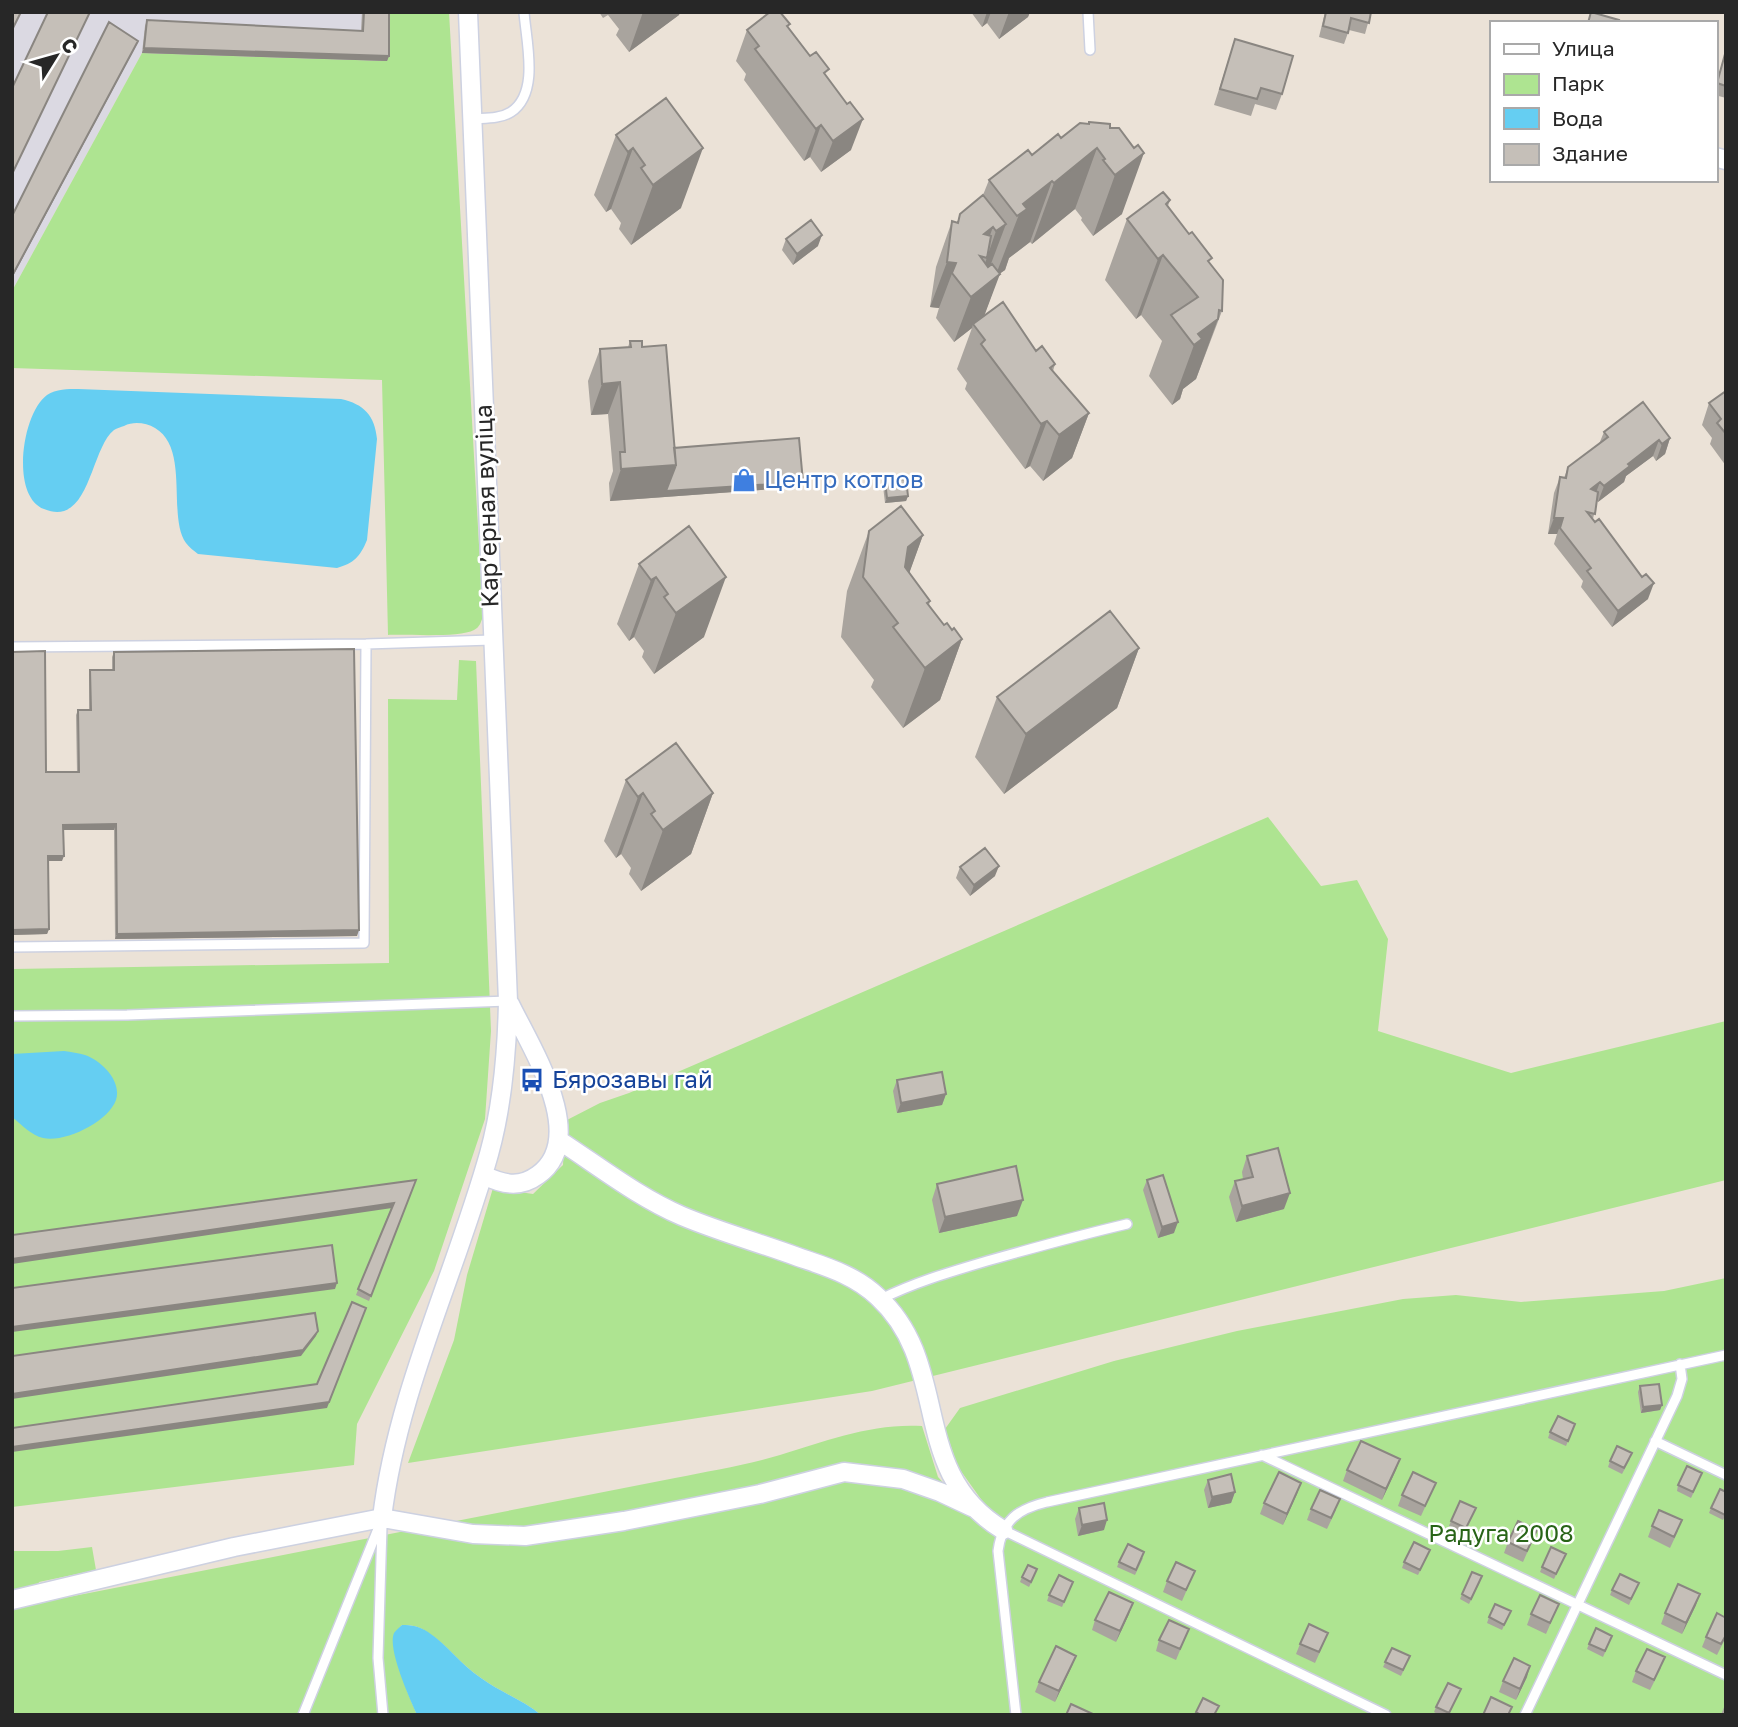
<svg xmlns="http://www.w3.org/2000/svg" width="1738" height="1727" font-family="'Golos Text',sans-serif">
  <rect width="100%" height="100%" fill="#ebe2d7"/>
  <path fill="#dbd9e2" d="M12,12H387V61L142,53L12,291Z"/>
  <path fill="#aee491" d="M387,12H449L483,616C481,622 480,627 474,630C460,638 407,634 388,635L382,380L12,368V291L142,53L386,61Z
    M459,660L476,661L491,1031L485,1119L434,1271L357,1424L354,1465L12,1507V969L389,963L388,699L457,700Z
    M1268,817L1321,886L1357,880L1388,939L1378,1031L1511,1073L1726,1021V1180L872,1391L408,1463L454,1340L467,1275L493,1188L533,1194L563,1165L565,1121L600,1103L629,1093Z
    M1726,1278V1715H541C523,1700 500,1692 481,1678C461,1665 447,1644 427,1632C419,1626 412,1625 402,1625L394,1634L407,1691L417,1715H12V1551H58L92,1547L96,1570L39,1582L33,1604L675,1478C709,1471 746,1465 780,1455C826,1441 872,1423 922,1426L938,1477L987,1530L988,1509L958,1467L945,1429L960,1408L1114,1361L1237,1331L1403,1299L1456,1295L1521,1302L1664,1291Z"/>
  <path fill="#65cef2" d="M78,389L341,399C364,404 375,416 377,439L367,540C360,557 354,563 337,568L198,554C194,551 189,547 186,543C167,517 190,448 155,428C146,423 134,421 124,426C121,427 117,428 114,430C90,449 90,528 44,509C10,496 22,413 47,395C56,389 68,389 78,389Z
    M64,1051C71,1052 79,1053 85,1055C102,1061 122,1081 116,1100C108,1122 65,1143 43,1138C32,1136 21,1124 12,1117V1054Z
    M402,1625C412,1625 419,1626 428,1632C447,1644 461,1665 481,1678C500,1692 523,1700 541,1715H417C410,1699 387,1649 394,1633C396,1630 399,1628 402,1625Z"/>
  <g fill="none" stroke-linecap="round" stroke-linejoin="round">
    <g stroke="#cdd1e1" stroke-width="12">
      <path id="service" d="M1088,12L1090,50
        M473,119C485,118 500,119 511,112C540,93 526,41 524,12
        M12,647L366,644L492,640
        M12,947L364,943L366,644
        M12,1016L127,1015L508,1001
        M881,1299C915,1282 950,1272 987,1261C1033,1248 1080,1235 1127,1224
        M1655,1441L1726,1475
        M1262,1455L1726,1675
        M382,1526L378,1658L383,1715
        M1003,1530L1386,1715
        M303,1715L382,1519
        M1016,1715L998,1551C1002,1520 1018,1509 1047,1502L1726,1355
        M1525,1715L1677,1396L1682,1379L1680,1364"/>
    </g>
    <g stroke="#cdd1e1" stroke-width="21">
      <path id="minor" d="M1715,157L1726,160
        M560,1141C600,1167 638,1197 682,1216C720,1232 760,1243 798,1257C827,1267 855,1275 878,1297C953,1366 907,1472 1003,1530
        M483,1175C502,1184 519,1189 538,1175C590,1138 530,1046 510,1004
        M382,1518C397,1392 455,1275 489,1154C503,1104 507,1052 508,1001L468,12
        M12,1600L234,1547L382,1518L473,1534L525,1536L624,1521L760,1494L844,1472L903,1479L940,1492L972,1507"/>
    </g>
    <use href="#service" stroke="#fff" stroke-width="9"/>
    <use href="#minor" stroke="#fff" stroke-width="18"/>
  </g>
  <path fill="#a9a49e" d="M362,12H389V56L387,61L142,53L145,26L147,20L361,31Z
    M599,12H680L679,15L629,52L616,35L619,29L608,15L603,18Z
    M971,12H1030L1028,17L999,39L987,23L982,27Z
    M1325,12H1371L1365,34L1349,30L1344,44L1319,37Z
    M790,24L788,27L827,77L851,150L821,172L810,157L804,161L744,80L746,74L736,61L747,30Z
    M1235,39L1282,94L1276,110L1255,104L1251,116L1214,105Z
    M1725,54H1726V98L1715,95V86Z
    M666,98L681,208L631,245L619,229L621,223L611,209L606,212L594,195L616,135Z
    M1110,128L1122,214L1093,236L1081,220L1082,218L1075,209L1032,244L1030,242L1009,258L1005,270L999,274L984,316L1055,364L1053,371L1089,413L1072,458L1043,481L1030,466L1025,469L965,389L967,383L957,369L972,328L954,342L936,318L939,308L930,307L936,267L952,221L957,223L960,214L983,195L989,180L1061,138Z
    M1170,200L1168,206L1210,263L1222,311L1196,379L1183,389L1180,399L1172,405L1149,376L1162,341L1141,315L1136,319L1105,280L1127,219Z
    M786,239L818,246L793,265L782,250Z
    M630,341L642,347L674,448L803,482L801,487L610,501L609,483L613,471L608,414L591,415L588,381L600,349L628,347Z
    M1726,391V466L1710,444L1712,438L1702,425L1709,403Z
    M1604,432L1670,438L1665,454L1656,461L1653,456L1626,476L1624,482L1598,502L1597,501L1593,519L1648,599L1612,627L1581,587L1583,581L1554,544L1557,534H1548L1554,493L1560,477L1564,478L1568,467L1599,444Z
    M885,481L908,496L906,501L885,503L883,486Z
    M689,526L704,637L654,674L642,657L644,651L634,637L629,641L617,624L639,564Z
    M869,531L923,535L909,573L930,601L929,605L944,625L952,630L962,639L940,700L903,728L871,687L874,680L841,637L847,591Z
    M1139,648L1117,708L1004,794L975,757L997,697Z
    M12,652L46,772H77L76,715L78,710H89V675L90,670H112V657L114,652L357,936L115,939L114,830H63L62,861H48L49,929L47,934L12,935Z
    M626,780L713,793L691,854L641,891L629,874L631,868L621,854L616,858L604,841Z
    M960,867L995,876L970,896L956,878Z
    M897,1080L946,1094L942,1105L897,1113L893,1091Z
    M1247,1156L1284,1209L1236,1222L1229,1197L1235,1181L1243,1179L1242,1172Z
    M416,1180L369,1301L356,1295L391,1208Z
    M1147,1180L1174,1233L1158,1238L1143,1190Z
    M937,1184L1017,1216L939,1233L932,1200Z
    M1640,1386L1662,1405L1660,1410L1641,1413L1638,1392Z
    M1575,1424L1566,1446L1548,1438L1550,1432Z
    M1400,1459L1382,1500L1343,1481L1347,1470Z
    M1630,1459L1622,1474L1608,1467L1610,1461Z
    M1700,1479L1691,1498L1677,1491L1678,1485Z
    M1208,1480L1235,1492L1231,1503L1208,1508L1204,1490Z
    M1301,1483L1283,1525L1260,1514L1264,1503Z
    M1436,1483L1421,1516L1398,1506L1402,1495Z
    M1079,1508L1104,1530L1078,1536L1075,1519Z
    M1711,1508L1726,1514L1723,1520L1709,1513Z
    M1311,1509L1336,1510L1327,1529L1307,1520Z
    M1474,1513L1464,1533L1449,1526L1451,1521Z
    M1652,1526L1678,1531L1670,1548L1648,1537Z
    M1537,1530L1523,1562L1504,1553L1508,1542Z
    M1566,1554L1554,1579L1540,1572L1542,1567Z
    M1428,1555L1418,1575L1402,1568L1404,1562Z
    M1143,1558L1135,1575L1117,1567L1119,1562Z
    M1195,1571L1182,1601L1163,1592L1167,1581Z
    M1035,1575L1029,1587L1020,1582L1022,1577Z
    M1480,1582L1469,1604L1460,1599L1462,1594Z
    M1639,1583L1629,1605L1610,1595L1612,1590Z
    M1071,1587L1062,1607L1047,1601L1049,1595Z
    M1559,1604L1546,1634L1527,1625L1531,1614Z
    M1696,1605L1682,1634L1661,1624L1665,1613Z
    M1511,1611L1502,1630L1487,1623L1489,1617Z
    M1129,1614L1116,1642L1092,1630L1095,1620Z
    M1189,1629L1176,1660L1156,1651L1159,1640Z
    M1706,1637H1726L1717,1655L1702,1647Z
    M1610,1641L1603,1657L1587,1649L1589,1644Z
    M1324,1643L1315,1663L1296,1654L1300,1644Z
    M1392,1648L1410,1656L1401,1676L1383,1667Z
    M1076,1656L1055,1702L1035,1692L1039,1682Z
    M1661,1668L1650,1690L1632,1682L1636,1671Z
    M1527,1677L1516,1700L1499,1692L1503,1681Z
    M1461,1689L1449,1715H1439L1434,1712L1436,1707Z
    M1726,1702V1715H1721Z"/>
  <path fill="#8a8681" d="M643,12H680L679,15L629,52Z
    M987,12H991L987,23L982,27Z
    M1009,12H1030L1028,17L999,39Z
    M138,41L136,46L12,278V276Z
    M144,48L389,56L387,61L142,53Z
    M863,119L851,150L821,172L833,141Z
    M821,125L810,157L804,161L816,129Z
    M633,148L611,209L606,212L628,152Z
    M703,148L681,208L631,245L653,185Z
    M1097,148L1075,209L1032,244L1054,183Z
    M1144,153L1122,214L1093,236L1115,175Z
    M1052,181L1030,242L1009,258L1005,270L995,277L1023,204Z
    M1006,224L989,269L981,275L996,231Z
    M993,227L982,257L980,256L984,234Z
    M822,235L818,246L793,265L797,254Z
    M1163,255L1141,315L1136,319L1158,259Z
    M947,262L956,263L939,308L930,307Z
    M1000,274L983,319L973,324L972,328L954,342L971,297Z
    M1218,319L1196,379L1183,389L1180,399L1172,405L1198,334Z
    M620,382L608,414L591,415L602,384Z
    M1089,413L1072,458L1043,481L1059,435Z
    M1047,421L1030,466L1025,469L1041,424Z
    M1670,438L1665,454L1656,461L1662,444Z
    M1659,440L1653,456L1626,476L1624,482L1598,502L1604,486L1628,464Z
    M676,465L803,482L801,487L610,501L621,469Z
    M1600,482L1594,498L1591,489Z
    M908,496L906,501L885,503L887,498Z
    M1554,518H1563L1557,534H1548Z
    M923,535L901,596L886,607L908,547Z
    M656,577L634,637L629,641L651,580Z
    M726,577L704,637L654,674L676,613Z
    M1654,583L1648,599L1612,627L1618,611Z
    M962,639L940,700L903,728L925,668Z
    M1139,648L1117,708L1004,794L1026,734Z
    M643,793L621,854L616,858L638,797Z
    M713,793L691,854L641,891L663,830Z
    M116,824L114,830H61L63,825Z
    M48,856H64L62,861H46Z
    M999,866L995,876L970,896L974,885Z
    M49,929L47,934L12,935V930Z
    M359,930L357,936L115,939L117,934Z
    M946,1094L942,1105L897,1113L901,1103Z
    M1290,1193L1284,1209L1236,1222L1242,1206Z
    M1023,1200L1017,1216L939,1233L945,1217Z
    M394,1203L392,1208L12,1264V1259Z
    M1178,1222L1174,1233L1158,1238L1162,1227Z
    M337,1283L335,1289L12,1332V1327Z
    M366,1308L327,1408L12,1452V1447L329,1402Z
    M318,1331L316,1336L301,1356L12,1399V1394Z
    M1662,1405L1660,1410L1641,1413L1643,1407Z
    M1400,1459L1396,1470L1382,1500L1386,1489Z
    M1301,1483L1297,1494L1283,1525L1287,1514Z
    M1235,1492L1231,1503L1208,1508L1212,1497Z
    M1107,1520L1104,1530L1078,1536L1082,1525Z
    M1700,1594L1696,1605L1682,1634L1686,1623Z
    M1133,1603L1129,1614L1116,1642L1120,1631Z
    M1076,1656L1072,1666L1055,1702L1059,1691Z
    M1530,1666L1527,1677L1516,1700L1520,1689Z"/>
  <path fill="#c5bfb8" stroke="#8a8681" stroke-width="2" d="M12,12H21L12,30Z
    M48,12H90L12,174V88Z
    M364,12H389V56L144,48L147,20L363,31Z
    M770,12H780L790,24L787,26L810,56L816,52L829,69L824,73L847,104L850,102L863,119L833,141L821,125L816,129L755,49L759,46L747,30Z
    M1326,12H1371L1369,23L1351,18L1348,33L1323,26Z
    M1591,12L1619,20L1618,23H1588Z
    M109,22L138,41L12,276V216Z
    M1235,39L1293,56L1282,94L1261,88L1257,99L1220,89Z
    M1725,54H1726V86L1717,83Z
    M666,98L703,148L653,185L641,168L645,165L633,148L628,152L616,135Z
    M1089,122L1110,124V128H1119L1134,148L1138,145L1144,153L1115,175L1103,160L1105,159L1097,148L1054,183L1052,181L1023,204L1027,209L1017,216L989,180L1028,150L1032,155L1058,134L1061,138L1080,123L1089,124Z
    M1163,192L1170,200L1166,204L1189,234L1192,232L1212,258L1208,261L1223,280L1222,311L1219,310L1218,319L1198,334L1202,339L1194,345L1171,315L1198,297L1163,255L1158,259L1127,219Z
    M983,195L1006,224L996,231L993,227L984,234L991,236L987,258L980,256L988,267L992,264L1000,274L971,297L952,273L956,263L947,262L952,221L958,223L960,214Z
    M811,220L822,235L797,254L786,239Z
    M1003,302L1036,351L1042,346L1055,364L1050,368L1089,413L1059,435L1047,421L1041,424L981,344L985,340L973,324Z
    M630,341H642V347L666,345L676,465L621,469L620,452H625L620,382L602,384L600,349L631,347Z
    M1726,391V434L1717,423L1721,419L1709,403Z
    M1643,402L1670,438L1662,444L1659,440L1628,464L1630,466L1613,479L1604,486L1600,482L1591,489L1598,492L1595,514L1587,512L1595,522L1599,519L1642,577L1646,574L1654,583L1618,611L1587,571L1591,568L1560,528L1563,518H1554L1560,477L1566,478L1568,467L1608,437L1604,432Z
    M799,438L803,482L666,491L676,465L674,448Z
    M906,479L908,496L887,498L885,481Z
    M901,506L923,535L908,547L905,567L930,601L927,603L944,625L947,623L952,630L954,628L962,639L925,668L893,627L898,623L863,577L869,531Z
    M689,526L726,577L676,613L664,597L668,594L656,577L651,580L639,564Z
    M1110,611L1139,648L1026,734L997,697Z
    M354,649L359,930L117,934L116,824L63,825L64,856H48L49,929L12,930V652L45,651L46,772H79L78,710H91L90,670H114V652Z
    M676,743L713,793L663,830L651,814L655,811L643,793L638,797L626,780Z
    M985,848L999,866L974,885L960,867Z
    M942,1072L946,1094L901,1103L897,1080Z
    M1278,1148L1290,1193L1242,1206L1235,1181L1253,1177L1247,1156Z
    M1016,1166L1023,1200L945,1217L937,1184Z
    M1163,1175L1178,1222L1162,1227L1147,1180Z
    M416,1180L371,1296L358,1289L394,1203L12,1259V1235Z
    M332,1245L337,1283L12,1327V1288Z
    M352,1302L366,1308L329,1402L12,1447V1428L317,1384Z
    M315,1313L318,1331L303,1350L12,1394V1356Z
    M1659,1384L1662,1405L1643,1407L1640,1386Z
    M1558,1416L1575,1424L1568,1441L1550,1432Z
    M1361,1441L1400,1459L1386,1489L1347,1470Z
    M1617,1446L1632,1453L1624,1468L1610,1461Z
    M1687,1466L1702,1473L1693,1492L1678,1485Z
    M1279,1472L1301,1483L1287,1514L1264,1503Z
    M1413,1472L1436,1483L1425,1506L1402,1495Z
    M1231,1474L1235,1492L1212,1497L1208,1480Z
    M1720,1489L1726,1492V1513L1725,1515L1711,1508Z
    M1320,1490L1340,1499L1331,1518L1311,1509Z
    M1460,1501L1476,1508L1466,1528L1451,1521Z
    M1104,1503L1107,1520L1082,1525L1079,1508Z
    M1659,1510L1682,1520L1674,1537L1652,1526Z
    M1518,1521L1537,1530L1527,1551L1508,1542Z
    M1414,1542L1430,1550L1420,1570L1404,1562Z
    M1128,1544L1144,1552L1136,1570L1119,1562Z
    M1551,1547L1566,1554L1556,1574L1542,1567Z
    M1176,1562L1195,1571L1186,1590L1167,1581Z
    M1028,1565L1037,1569L1031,1582L1022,1577Z
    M1472,1572L1482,1576L1471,1599L1462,1594Z
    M1620,1574L1639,1583L1631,1599L1612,1590Z
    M1059,1575L1073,1582L1064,1602L1049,1595Z
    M1678,1584L1700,1594L1686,1623L1665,1613Z
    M1109,1592L1133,1603L1120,1631L1095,1620Z
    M1540,1595L1559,1604L1550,1623L1531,1614Z
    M1495,1604L1511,1611L1504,1625L1489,1617Z
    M1717,1613L1726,1618V1635L1721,1644L1706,1637Z
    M1169,1620L1189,1629L1180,1649L1159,1640Z
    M1309,1624L1328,1633L1319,1652L1300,1644Z
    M1596,1628L1612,1636L1605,1651L1589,1644Z
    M1056,1646L1076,1656L1059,1691L1039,1682Z
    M1392,1648L1410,1656L1403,1670L1385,1662Z
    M1647,1649L1665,1657L1654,1680L1636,1671Z
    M1514,1658L1530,1666L1520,1689L1503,1681Z
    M1448,1683L1461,1689L1449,1713L1436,1707Z
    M1491,1697L1512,1707L1508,1715H1483Z
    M1203,1698L1219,1706L1214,1715H1201L1196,1712Z
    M1071,1704L1095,1715H1066Z"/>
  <defs>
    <g id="shop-bare" transform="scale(1.89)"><path d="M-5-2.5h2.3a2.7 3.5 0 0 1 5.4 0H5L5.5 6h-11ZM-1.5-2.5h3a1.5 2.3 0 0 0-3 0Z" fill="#3f7fe0" stroke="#fff" stroke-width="2.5" paint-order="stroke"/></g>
    <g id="bus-bare" transform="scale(1.89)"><path d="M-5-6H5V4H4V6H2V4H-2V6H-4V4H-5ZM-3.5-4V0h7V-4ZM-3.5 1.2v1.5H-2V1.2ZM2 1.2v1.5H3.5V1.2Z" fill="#1a4fb4" stroke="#fff" stroke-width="2.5" paint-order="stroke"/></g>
  </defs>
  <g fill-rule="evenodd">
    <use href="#shop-bare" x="744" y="480"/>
    <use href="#bus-bare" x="532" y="1080"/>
  </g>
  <g text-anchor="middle" stroke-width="5" stroke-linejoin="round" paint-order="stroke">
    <g font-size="24" fill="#366cbe" stroke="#fff" text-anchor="start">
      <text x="764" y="488">Центр котлов</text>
    </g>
    <g font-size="24" fill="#272727" stroke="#fff">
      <text transform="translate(487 506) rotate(-92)" y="8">Карʼерная вуліца</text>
    </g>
    <g font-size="24" fill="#164399" stroke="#fff" text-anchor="start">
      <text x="552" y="1088">Бярозавы гай</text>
    </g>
    <g font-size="24" fill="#286417" stroke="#fff">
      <text x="1501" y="1542">Радуга 2008</text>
    </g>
  </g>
  <rect width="1738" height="1727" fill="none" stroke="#272727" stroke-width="28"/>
  <rect x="1490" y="21" width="228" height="161" fill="#ffffff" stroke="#a9a9a9" stroke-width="2"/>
  <rect x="1504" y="44" width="35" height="10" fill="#ffffff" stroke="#a9a9a9" stroke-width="2"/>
  <text x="1552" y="56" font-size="21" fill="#272727">Улица</text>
  <rect x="1504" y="74" width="35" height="21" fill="#aee491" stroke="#a9a9a9" stroke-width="2"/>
  <text x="1552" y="91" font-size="21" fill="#272727">Парк</text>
  <rect x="1504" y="108" width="35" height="21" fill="#65cef2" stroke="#a9a9a9" stroke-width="2"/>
  <text x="1552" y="126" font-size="21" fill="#272727">Вода</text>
  <rect x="1504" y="144" width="35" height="21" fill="#c5bfb8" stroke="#a9a9a9" stroke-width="2"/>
  <text x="1552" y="161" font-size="21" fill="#272727">Здание</text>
  <g transform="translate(56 56) rotate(53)" stroke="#ffffff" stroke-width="5" paint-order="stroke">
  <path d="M0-5L12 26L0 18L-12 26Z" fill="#272727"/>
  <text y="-10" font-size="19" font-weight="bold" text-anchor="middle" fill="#272727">С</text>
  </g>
</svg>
